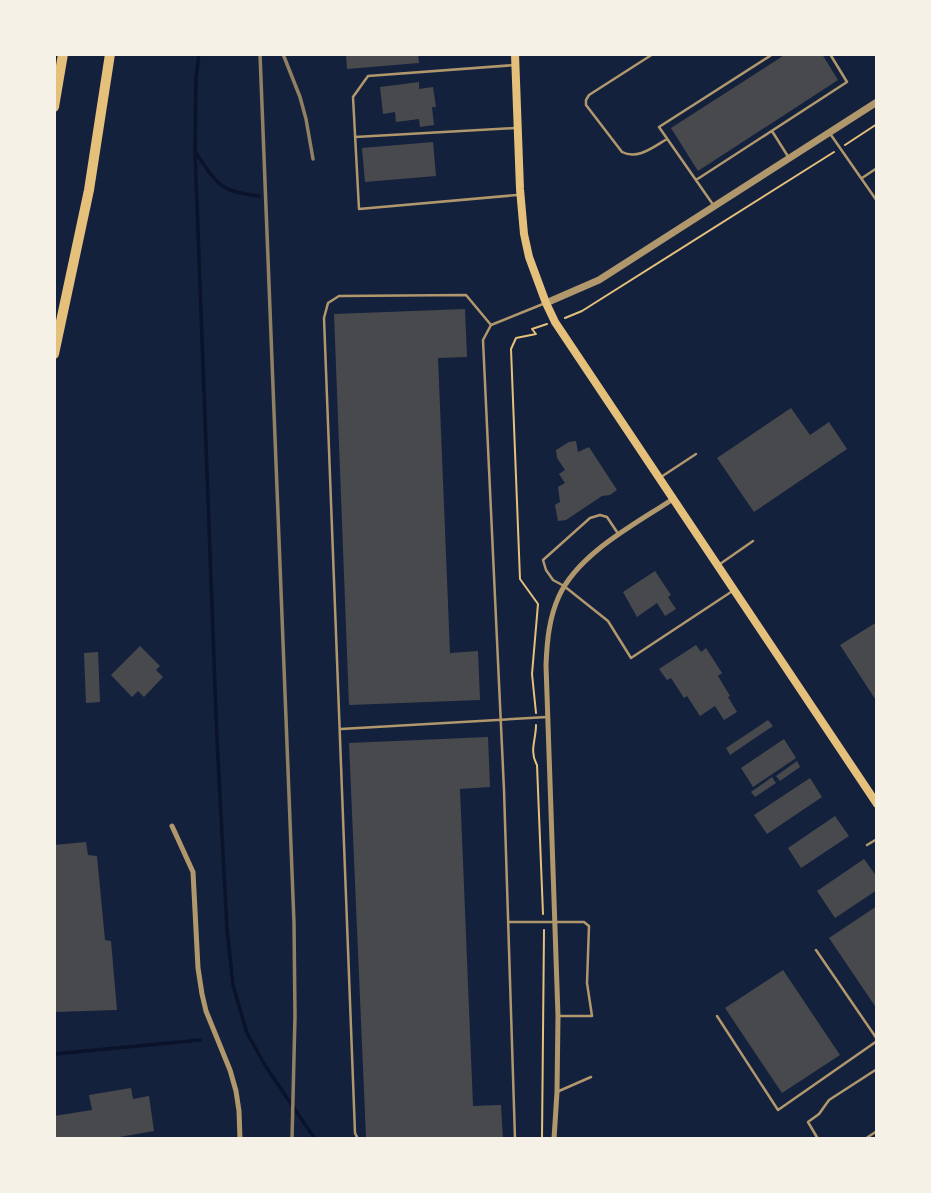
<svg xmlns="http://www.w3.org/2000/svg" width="931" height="1193" font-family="Poppins,sans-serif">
  <rect width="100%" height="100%" fill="#14213d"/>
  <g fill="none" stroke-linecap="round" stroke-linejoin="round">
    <path stroke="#0b132b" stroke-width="3.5" d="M199,54L196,78L195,151L217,740L227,929L233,985L247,1033L266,1067L315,1139
      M196,153C217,184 220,192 259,196
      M54,1054L200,1040"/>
  </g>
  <path fill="#48494c" d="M346,54H418L419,63L347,69Z
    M786,54H822L838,80L698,171L671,128Z
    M419,82V89L433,87L436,107H432L434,125L420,127L419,119L396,122L395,112L383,114L380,87Z
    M433,142L436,176L365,182L362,148Z
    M465,309L467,357L438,358L450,653L478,651L480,700L349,705L334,314Z
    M791,408L810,435L829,422L847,449L754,512L717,458Z
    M576,441L578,452L589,447L617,490L610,495L602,496L566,520L558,521L555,505L560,502L558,487L565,483L559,474L565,470L557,458L556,450L569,442Z
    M655,571L671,595L668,597L676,609L665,616L657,603L637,617L623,592Z
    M877,622V702L840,645Z
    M696,645L701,652L706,648L722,673L718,676L730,696L728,697L737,712L724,720L715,706L700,716L687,696L684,698L671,678L667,680L659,669Z
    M140,646L160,666L156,670L163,677L144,697L138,691L132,697L111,675Z
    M98,652L100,702L86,703L84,653Z
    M768,720L773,726L730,755L726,748Z
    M488,737L490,787L460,789L473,1106L501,1105L503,1139H367L366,1137L349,743Z
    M784,739L796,758L753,787L741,768Z
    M797,761L800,767L780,781L776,776Z
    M772,777L776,783L755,797L751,792Z
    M810,778L822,797L767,834L754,815Z
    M835,816L849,836L801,868L788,848Z
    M86,842L88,855L97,856L105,940L111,941L117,1010L54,1012V845Z
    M864,859L877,877V890L835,918L817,891Z
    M877,906V1009L829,938Z
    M783,970L840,1055L782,1093L725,1008Z
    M131,1088L133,1099L149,1096L154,1131L108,1139H54V1116L92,1110L89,1095Z"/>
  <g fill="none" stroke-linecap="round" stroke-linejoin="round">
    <path stroke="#e5c07b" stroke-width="2" d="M845,145L877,124
      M565,318L582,311L834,152
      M536,713L532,674L538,604L520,579L511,349L516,338L536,334L532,329L547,324
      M536,725C536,740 529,751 537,765L543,914
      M542,1139L544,930"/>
    <path stroke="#b1986c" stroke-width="2.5" d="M653,54L589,95L586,100V105L622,152C638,160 653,147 667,139
      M515,65L368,76L353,97L359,209L517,195
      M772,131L789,158
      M831,135L877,201
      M355,137L515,128
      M862,178L877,168
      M696,180L847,82L830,54
      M714,206L659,127L773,54
      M661,477L696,454
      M617,532L607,517L600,515L590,518L543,560L546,570L553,580L564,586L608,621L631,658L731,592
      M720,564L753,541
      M341,729L547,717
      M867,845L877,839
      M509,922H584L589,926L587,983L592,1016H558
      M816,950L877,1039
      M717,1016L778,1110L877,1041
      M559,1091L591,1077
      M358,1139L355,1133L324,318L328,303L339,296L466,295L491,325
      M515,1139L504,790L483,340L491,325L543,304
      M818,1139L808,1122L819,1114L829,1100L877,1069
      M865,1139L877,1131"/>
    <path stroke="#b1986c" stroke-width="5" d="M172,826L193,872L198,968L202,994L206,1011L230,1070L236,1091L239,1111L240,1139
      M554,1139L557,1092L558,1016L546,665C547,641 549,618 559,596C579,553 634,525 673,499"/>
    <path stroke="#b1986c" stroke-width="7" d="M546,303L599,280L877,102"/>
    <path stroke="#e5c07b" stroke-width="8" d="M515,54L520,189L524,234L529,257L546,303L555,322L877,804"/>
    <path stroke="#e5c07b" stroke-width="10" d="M54,107L63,54
      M54,354L89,190L110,54"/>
    <path stroke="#918062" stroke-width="3.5" d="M260,54L294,923L295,1016L292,1139
      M283,54L300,97L306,119L313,159"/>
  </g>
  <rect width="931" height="1193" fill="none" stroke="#f6f1e7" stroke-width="112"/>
</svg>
